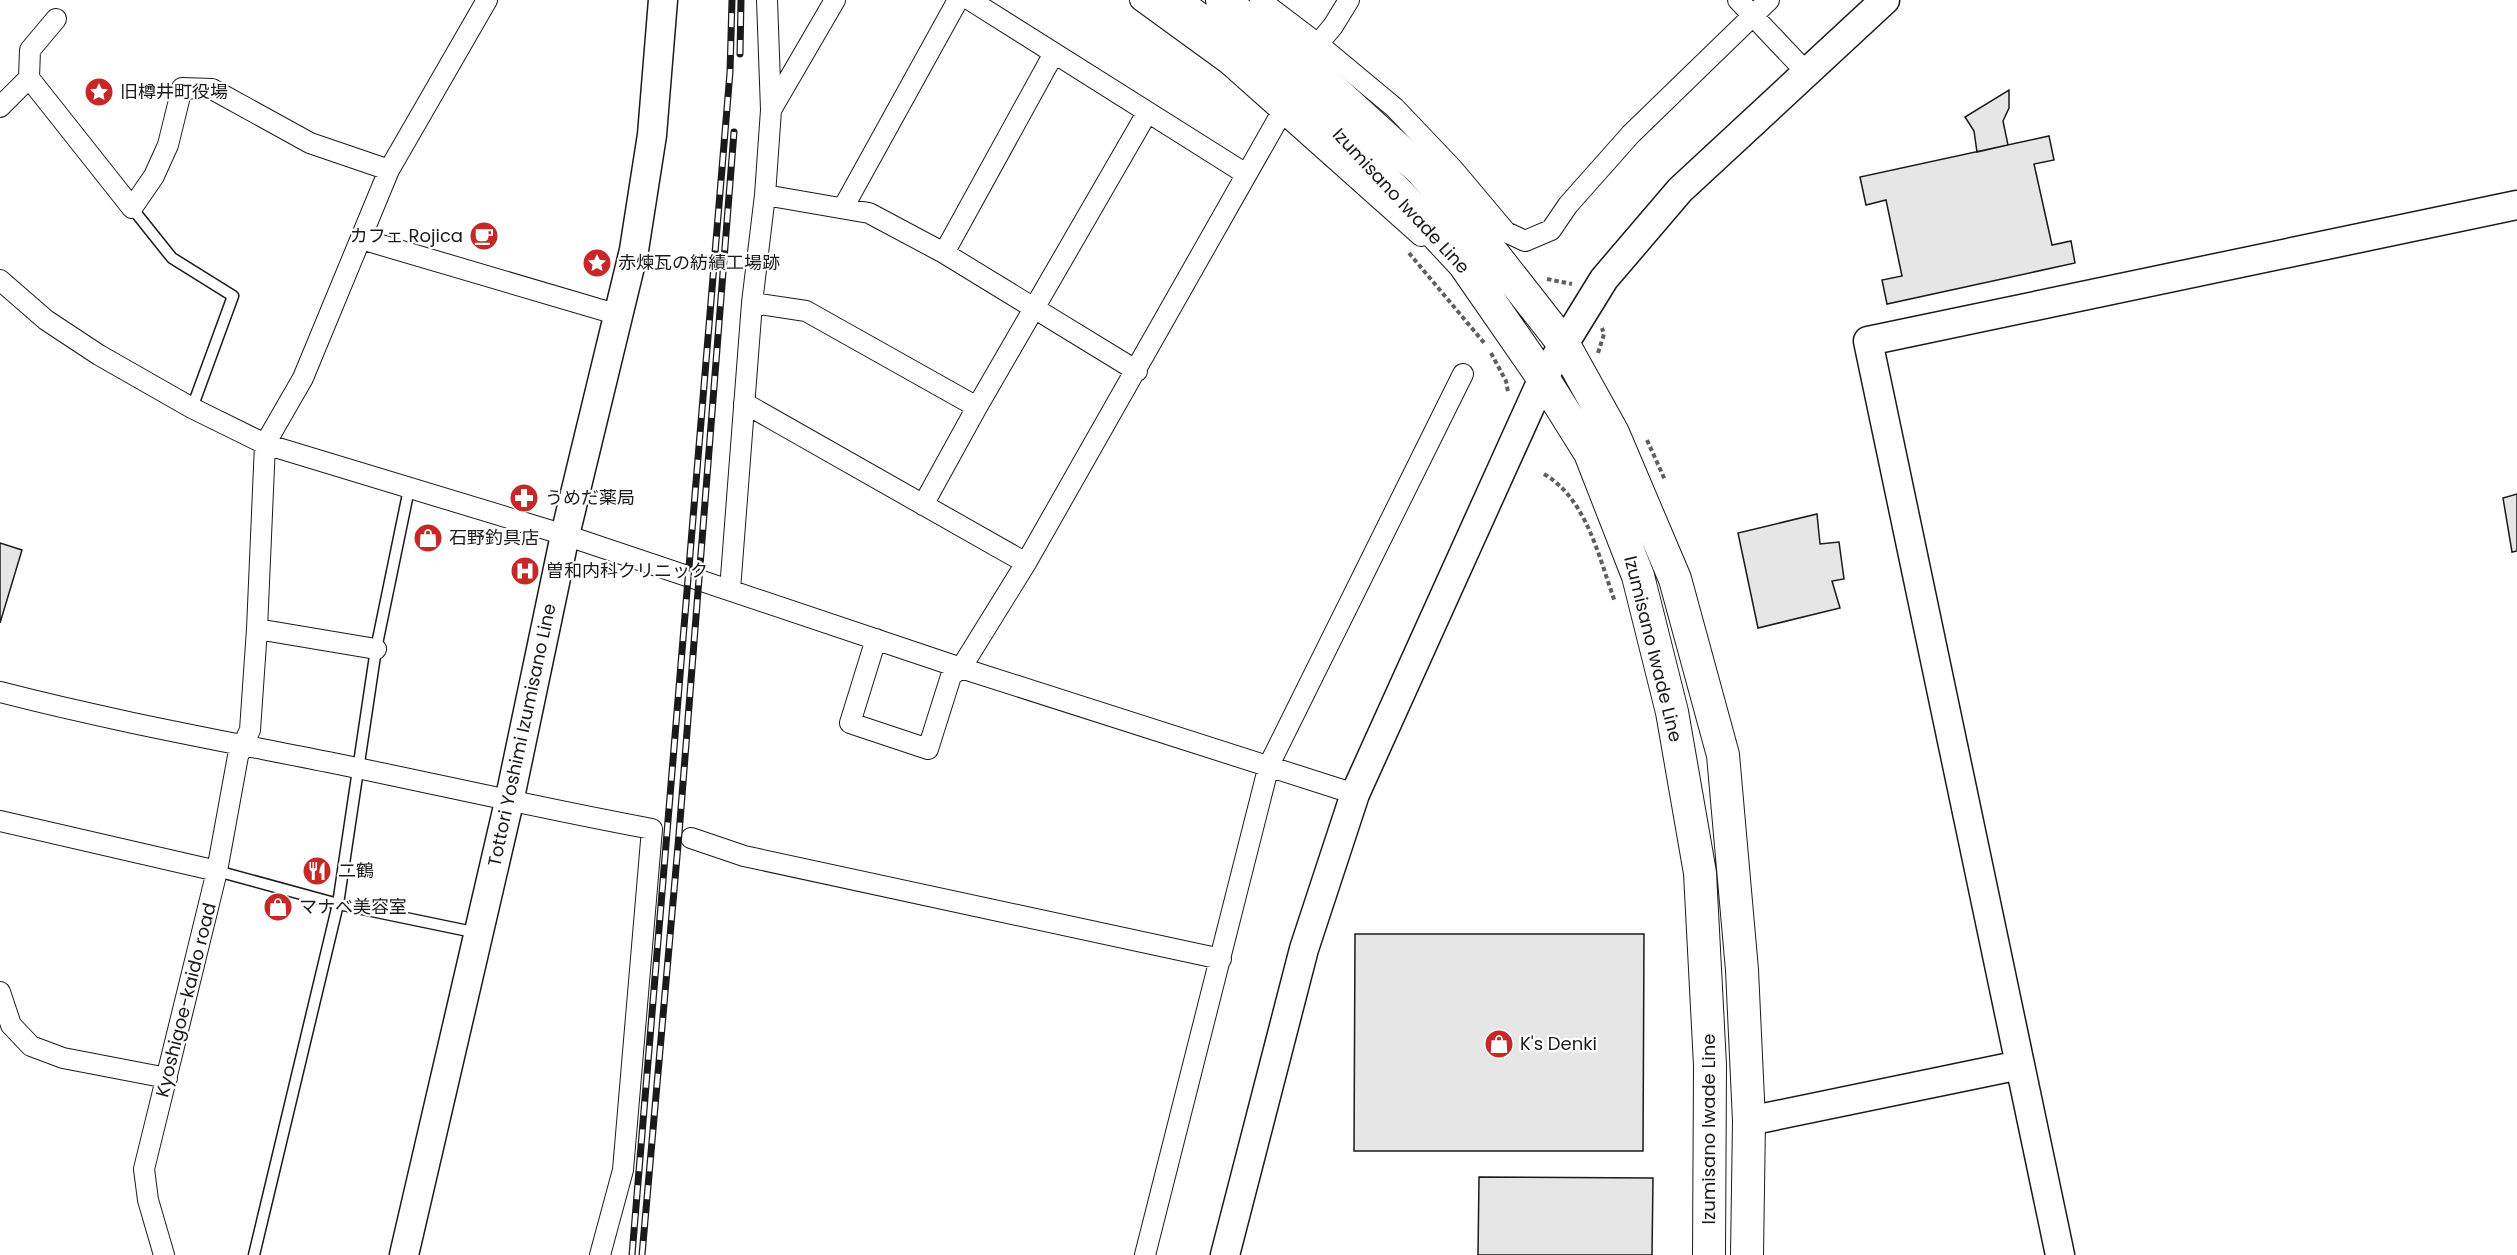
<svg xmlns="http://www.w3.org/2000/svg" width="2517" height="1255" font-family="Poppins,'Noto Sans JP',sans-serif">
  <rect width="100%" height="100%" fill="#fff"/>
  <path fill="#e6e6e6" stroke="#1a1a1a" stroke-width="1.5" d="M2009,90V108L2003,121L2008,145L1977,152L1974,131L1965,117Z
    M2049,136L2054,160L2034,164L2052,245L2071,241L2075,263L1887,304L1882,280L1902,276L1886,200L1866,205L1860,177Z
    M2517,494V551L2512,552L2503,498Z
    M1817,514L1820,544L1839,542L1844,579L1832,581L1840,608L1758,628L1738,533Z
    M0,543L22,550L0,623Z
    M1355,934H1644L1643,1151H1354Z
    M1479,1177L1653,1178L1652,1255H1478Z"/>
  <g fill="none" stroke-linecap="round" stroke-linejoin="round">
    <g stroke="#1a1a1a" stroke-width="13">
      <path id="lane" d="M132,208L172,258L233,296L192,408
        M217,871L338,904L478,933
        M254,1255L338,904L376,649L409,489"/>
    </g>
    <g stroke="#1a1a1a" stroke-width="22">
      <path id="street" d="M970,0L1246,174
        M1140,0L1228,64L1421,236
        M1260,0L1318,44L1395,108L1453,169L1506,232L1525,241L1551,230L1568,205L1631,134L1769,0
        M1738,0L1807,73
        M56,19L30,50L29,78L132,208L154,176L168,145L182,88L212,89L310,143L389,170
        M1318,44L1333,26L1349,0
        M0,107L29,78
        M771,110L835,0
        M765,195L869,213L944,253L1137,371
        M843,208L958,0
        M361,239L619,315
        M944,253L1053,55
        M0,280L46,320L99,355L192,408L265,444L565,535L961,668L1355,794
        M752,303L806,311L977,407L1147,113
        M744,403L1026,563
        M923,505L977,407
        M730,590L752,303L765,195L771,110L767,0
        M257,629L376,649
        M876,639L850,723L928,749L951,676L961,668L1026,563L1282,112
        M0,692C108,720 218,740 328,762C436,784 544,809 652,829L623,1170L600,1255
        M0,821L217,871
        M691,838L744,856L1221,959
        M0,992L11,1025L31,1046L63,1058L167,1078
        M164,1255L148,1200L144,1169L217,871L238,756L250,730L257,629L265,444L303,378L389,170L487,0
        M1145,1255L1269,765L1463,374"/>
    </g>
    <g stroke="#1a1a1a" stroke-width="31">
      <path id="secondary" d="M1749,1121L2020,1065
        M404,1255L509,802L565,535L634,250L652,135L663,0
        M1225,1255L1304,949L1355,794L1543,378L1604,279L1680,190L1885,0
        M2060,1255L1868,341L2517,205"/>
    </g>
    <g stroke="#1a1a1a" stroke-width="34">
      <path id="primary" d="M1173,0L1291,87L1401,196L1464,264L1543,378L1590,453L1638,576L1672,712L1700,873L1710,1065L1709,1255
        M1222,0L1309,68L1421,170L1480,237L1563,343L1613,433L1675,579L1723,755L1742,970L1749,1121L1747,1255"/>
    </g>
    <path stroke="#5f5f5f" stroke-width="4" stroke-dasharray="4.5 3" stroke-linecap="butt" d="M1409,253L1485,344
      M1547,279L1572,284
      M1491,353L1506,381L1508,392
      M1598,353L1604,334L1602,328
      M1647,440L1665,480
      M1544,474C1587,499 1599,558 1615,602"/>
    <use href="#lane" stroke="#fff" stroke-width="10"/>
    <use href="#street" stroke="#fff" stroke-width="20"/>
    <use href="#secondary" stroke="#fff" stroke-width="28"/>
    <use href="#primary" stroke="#fff" stroke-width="32"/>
    <g stroke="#1a1a1a" stroke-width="7">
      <path id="rail" d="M740,54L741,0
        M632,1255L730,72L732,0
        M642,1255L679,834L734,132"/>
    </g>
    <use href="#rail" stroke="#fff" stroke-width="4.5" stroke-dasharray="14" stroke-linecap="butt"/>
  </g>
  <defs>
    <g id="sight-disc" transform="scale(1.5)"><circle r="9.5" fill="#c62828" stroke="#fff"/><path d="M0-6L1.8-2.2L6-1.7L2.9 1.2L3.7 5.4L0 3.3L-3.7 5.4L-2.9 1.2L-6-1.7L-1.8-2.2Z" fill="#fff"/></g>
    <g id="cafe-disc" transform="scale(1.5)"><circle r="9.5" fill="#c62828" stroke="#fff"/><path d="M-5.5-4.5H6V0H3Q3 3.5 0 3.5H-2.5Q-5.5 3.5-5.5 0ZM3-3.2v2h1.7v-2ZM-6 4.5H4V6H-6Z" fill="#fff"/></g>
    <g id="pharmacy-disc" transform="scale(1.5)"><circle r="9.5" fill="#c62828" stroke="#fff"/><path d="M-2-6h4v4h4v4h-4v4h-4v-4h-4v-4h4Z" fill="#fff"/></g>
    <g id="shop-disc" transform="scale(1.5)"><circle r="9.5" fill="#c62828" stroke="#fff"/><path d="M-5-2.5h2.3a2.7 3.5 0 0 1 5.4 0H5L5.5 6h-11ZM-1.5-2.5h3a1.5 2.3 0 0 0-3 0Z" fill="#fff"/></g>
    <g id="hospital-disc" transform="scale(1.5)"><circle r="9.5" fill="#c62828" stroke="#fff"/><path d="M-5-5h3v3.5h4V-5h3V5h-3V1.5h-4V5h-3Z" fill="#fff"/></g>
    <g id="restaurant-disc" transform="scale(1.5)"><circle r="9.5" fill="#c62828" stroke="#fff"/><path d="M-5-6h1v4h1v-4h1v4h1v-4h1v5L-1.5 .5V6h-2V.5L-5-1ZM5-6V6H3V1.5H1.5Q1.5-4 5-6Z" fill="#fff"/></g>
  </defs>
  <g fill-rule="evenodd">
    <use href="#sight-disc" x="99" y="92"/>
    <use href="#cafe-disc" x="484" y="236"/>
    <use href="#sight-disc" x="597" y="263"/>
    <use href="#pharmacy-disc" x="524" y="498"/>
    <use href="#shop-disc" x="428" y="538"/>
    <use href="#hospital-disc" x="525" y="571"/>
    <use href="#restaurant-disc" x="317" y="871"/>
    <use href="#shop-disc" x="278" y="907"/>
    <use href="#shop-disc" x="1499" y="1044"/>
  </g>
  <g text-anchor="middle" stroke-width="4.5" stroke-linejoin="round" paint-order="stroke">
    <g font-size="18" fill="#1a1a1a" stroke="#fff" text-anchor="start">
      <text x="120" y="98">旧樽井町役場</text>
      <text x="463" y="242" text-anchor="end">カフェ Rojica</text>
      <text x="618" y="269">赤煉瓦の紡績工場跡</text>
      <text x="545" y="504">うめだ薬局</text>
      <text x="449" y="544">石野釣具店</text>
      <text x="546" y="577">曽和内科クリニック</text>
      <text x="338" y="877">二鶴</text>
      <text x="299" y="913">マナベ美容室</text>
      <text x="1520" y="1050">K's Denki</text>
    </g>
    <g font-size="18" fill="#1a1a1a" stroke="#fff">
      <text transform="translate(1401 201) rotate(47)" y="6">Izumisano Iwade Line</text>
      <text transform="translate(1653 649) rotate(76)" y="6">Izumisano Iwade Line</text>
      <text transform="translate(522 735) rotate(-78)" y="6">Tottori Yoshimi Izumisano Line</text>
      <text transform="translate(186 1000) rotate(-76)" y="6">Kyoshigoe-kaido road</text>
      <text transform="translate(1709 1129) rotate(-90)" y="6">Izumisano Iwade Line</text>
    </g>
  </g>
</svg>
